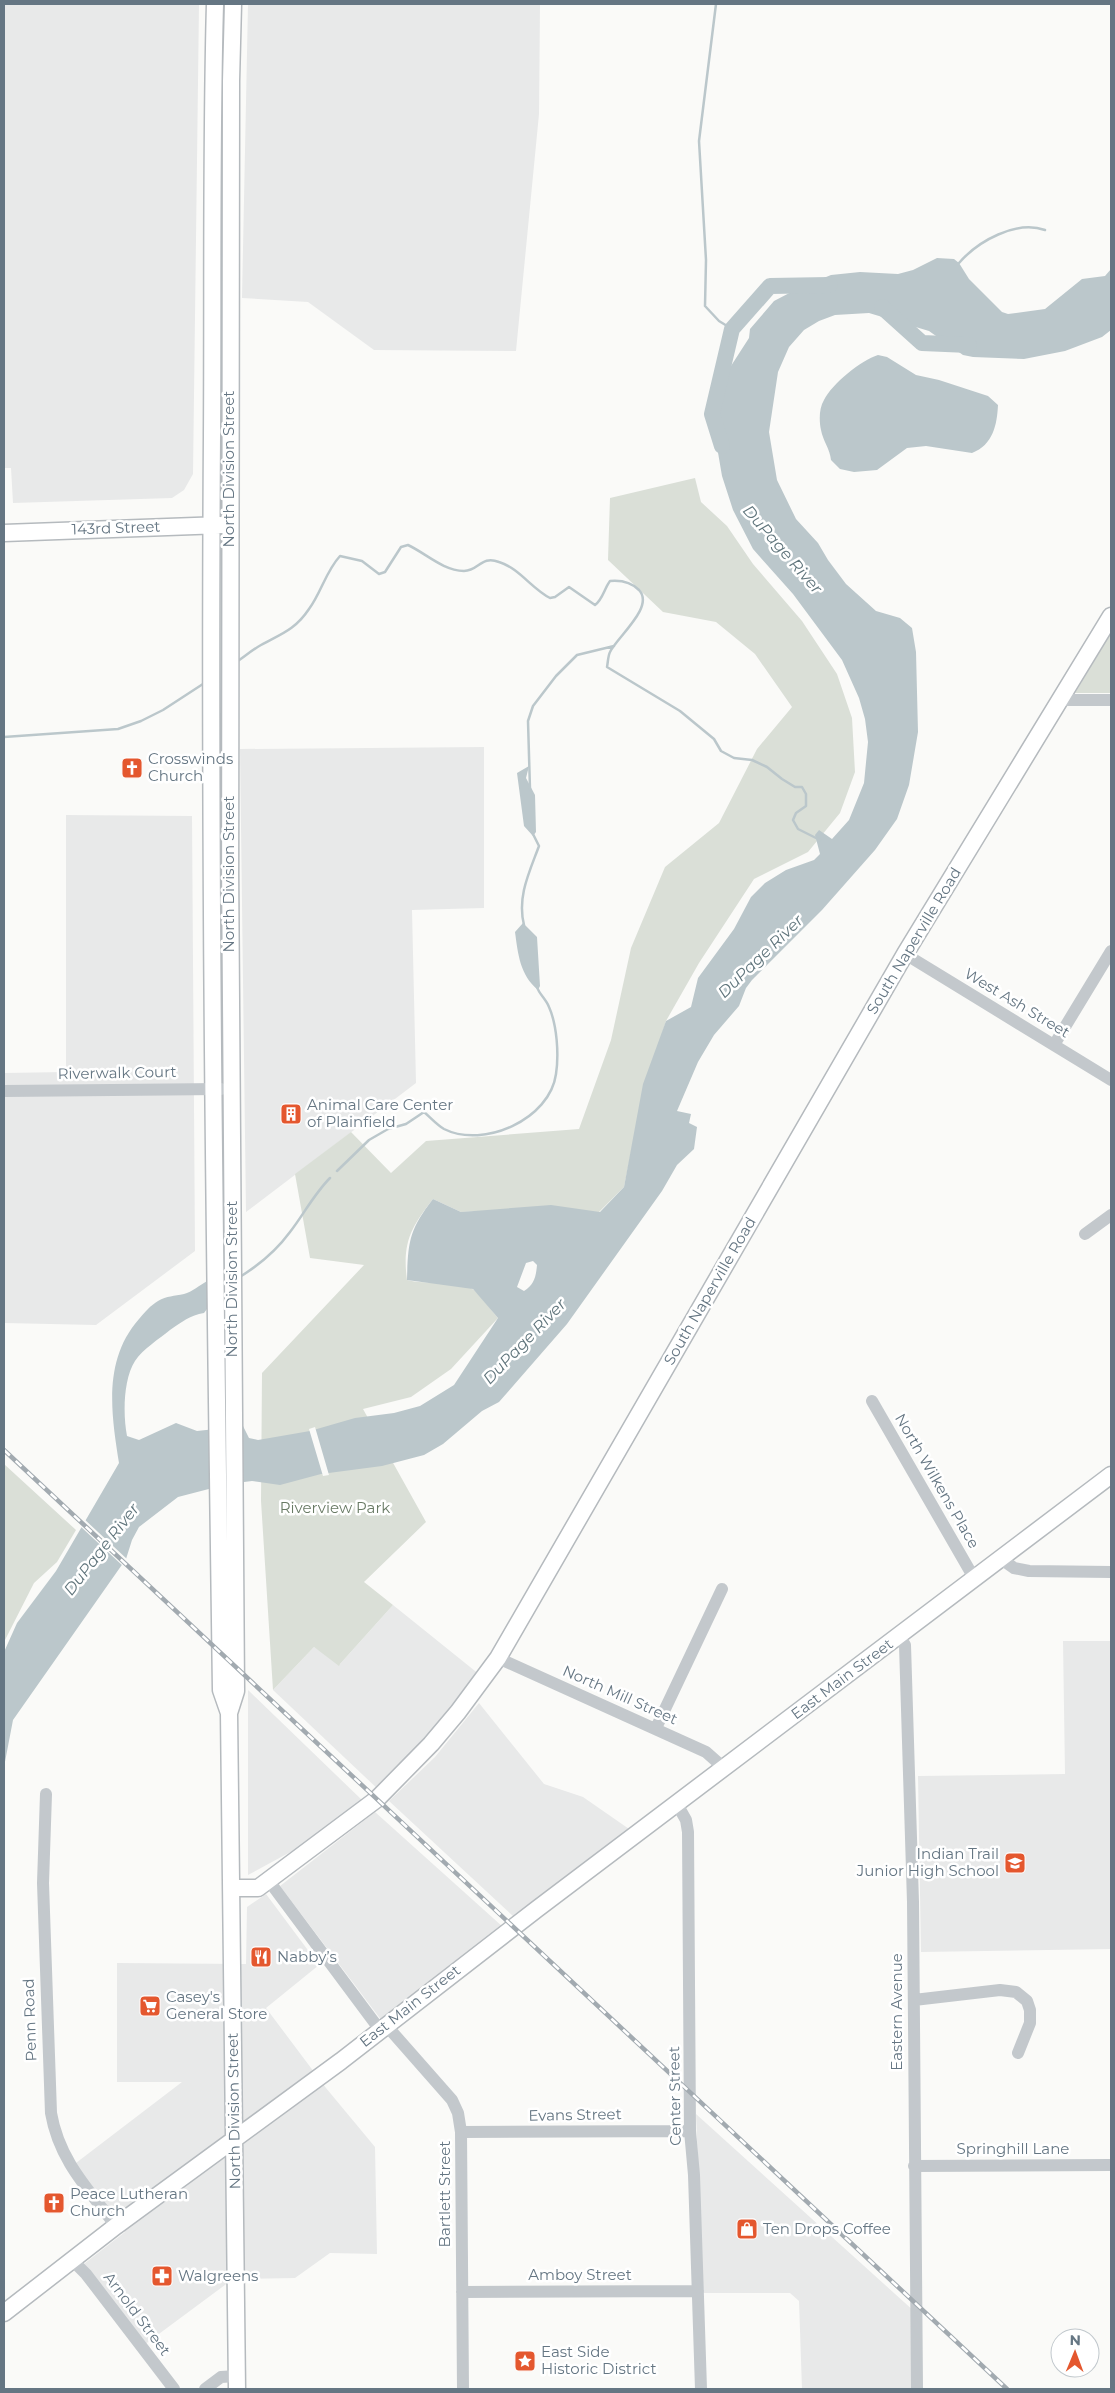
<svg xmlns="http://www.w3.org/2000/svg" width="1115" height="2393" font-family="Montserrat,sans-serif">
  <rect width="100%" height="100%" fill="#fafaf8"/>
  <path fill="#e8e9e9" d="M4,4H199L193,474L184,490L172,498L13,503L11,468H4Z
    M248,4H540L539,114L516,351L374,350L308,302L242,298Z
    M484,747V908L412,910L416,1083L246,1212L240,749Z
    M66,815L192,816L195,1251L96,1325L4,1323V1073L66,1072Z
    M393,1605L480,1675L381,1792L273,1690L314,1647L340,1664Z
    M1063,1641H1111V1949L921,1952L918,1776L1065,1774Z
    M248,1690L363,1801L307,1843L248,1875Z
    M479,1703L544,1784L583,1797L632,1831L514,1917L389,1801L435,1757Z
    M375,1812L503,1927L382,2021L280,1886Z
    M266,1894L319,1965L266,2008L326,2088L375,2147L377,2254L330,2253L295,2278L233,2279L144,2345L80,2267L125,2232L72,2166L182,2082H117V1963L246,1964L247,1907Z
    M696,2114L915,2312L916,2389H802L799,2301L790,2293H703Z"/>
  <path fill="#dadfd7" d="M695,478L701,502L727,526L753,564L802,621L837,674L852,718L855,772L840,813L808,852L754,879L699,963L666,1021L641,1103L624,1187L599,1212L513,1210L461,1212L433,1199C411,1227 402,1243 407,1280C425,1285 461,1280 474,1290C483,1298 490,1309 498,1318L451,1369L411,1397L363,1409L426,1522L364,1582L393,1605L340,1664L339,1666L314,1647L273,1690L261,1501L262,1373L364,1265L310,1258L295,1174L351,1132L391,1173L426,1141L579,1129L611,1040L631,948L665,867L719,823L757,749L792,707L755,654L716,622L663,612L608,560L610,498Z
    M1111,633V693H1075Z
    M4,1464L76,1530L57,1562L34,1583L4,1642Z"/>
  <path fill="#bbc7cb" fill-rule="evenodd" d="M937,258L954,259L959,263L969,279L1002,312L1008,314L1045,309L1082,279L1105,276L1111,269V330L1102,337L1065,351L1024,359L973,357L963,355L929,331L869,313L835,315L819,321L804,330L789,347L778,372L769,432L777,480L796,519L818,543L828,560L846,584L876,611L900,618L912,628L916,652L918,732L909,785L897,819L875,850L822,910L752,980L746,988L739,1006L714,1035L698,1062L677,1111L691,1114L689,1123L697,1127L694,1149L677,1165L662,1191L567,1324L499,1402L482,1411L443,1444L424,1455L382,1466L321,1474L280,1485L252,1481L228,1484L178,1497L139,1527L132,1540L126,1559L13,1720L4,1767V1652L17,1623L56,1571L119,1463C111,1413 103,1360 139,1319C144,1313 151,1305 158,1301C167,1296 174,1296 184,1294C192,1292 200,1285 207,1281V1309L204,1313C190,1315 182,1322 170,1330C159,1339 143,1349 135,1361C123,1380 123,1415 127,1436L139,1440L176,1423L197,1431L243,1426L249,1438L258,1440L310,1431L355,1418L394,1413L420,1406L454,1385L498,1318L473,1289L407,1280C408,1242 409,1230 433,1199L461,1212L551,1205L600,1212L624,1187L643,1084L666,1021L691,1007L698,978L734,929L751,897L765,883L786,870L814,860L820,854L815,835L819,830L832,839L849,820L864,783L868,742L865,719L859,698L842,660L793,594L753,549L733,510L722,476L715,435L719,397L729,369L749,338L750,329L774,301L799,288L831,275L860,272L898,274L913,270ZM533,1261L537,1265C536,1277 534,1285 524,1291L517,1287L526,1263Z
    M878,355L887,357L916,375L939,380L988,396L998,405C997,425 993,445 972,453L926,446L907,448L877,470L854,472L840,469L831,460C830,449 823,441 821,430C819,421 819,408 824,400C832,384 861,360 878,355Z
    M529,766L526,778L535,795L536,832L533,836L524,826L517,773Z
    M523,923L537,937L540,986L538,990C520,975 518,954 515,932Z"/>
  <path fill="#fafaf8" d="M315,1427L329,1475L323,1476L309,1429Z
    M83,1518L128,1560L124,1567L79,1525Z"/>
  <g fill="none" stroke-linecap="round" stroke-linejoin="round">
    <path stroke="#bbc7cb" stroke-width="2.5" d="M716,4L699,141L706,260L705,306L719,321L732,329
      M959,263C978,241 1016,220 1045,230
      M235,663C244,657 252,650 261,645C281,634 295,630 309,609C321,593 326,571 340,556L362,561L379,574L385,572L401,547L408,545C427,554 442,570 464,571C479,571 481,555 499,562C519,568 532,589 550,598L555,597L569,587L595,605C603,599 604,589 610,581C621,580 631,582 639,590C655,607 617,637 610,652C608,656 608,662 607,667L680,711L714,739L721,751L734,758L752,760L767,767L782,779L795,787H802L806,794V806L796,813L793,820L798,829L820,840
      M4,737L118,729L141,721L163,710L206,682
      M530,789L528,721L533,706L556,676L577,655L614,646
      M524,925C517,897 529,873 539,846L533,834
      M337,1171L369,1140L388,1129L406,1124L424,1112C430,1117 437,1125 444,1129C484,1149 550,1119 556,1074C559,1054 557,1025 549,1007C546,999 539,994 537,987
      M238,1278C258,1266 276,1251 290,1232C304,1214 314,1194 330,1178"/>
    <path stroke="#bbc7cb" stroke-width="16" d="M882,307L922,343L969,345
      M722,446L712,414L732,329L770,286L830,285"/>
    <g stroke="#b5babe" stroke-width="19">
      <path id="major" d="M215,4C211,148 213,292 212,436C209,854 215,1272 221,1690L229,1713L237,2389
        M4,533L222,525
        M229,1713L236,1691C230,1154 228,618 231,81L233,4
        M232,1888H258L377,1799L431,1744L458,1712L498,1658L905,954L1111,616
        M4,2313L116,2226L341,2061L537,1909L1111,1475"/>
    </g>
    <path stroke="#c3c8cc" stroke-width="12" d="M1061,700H1111
      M905,954L1111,1080
      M1054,1045L1111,951
      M4,1091L221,1089
      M1085,1234L1111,1215
      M872,1401L974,1578
      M1000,1558L1014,1568L1029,1571L1111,1572
      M898,1636L905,1645L913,1902L917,2389
      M498,1658L706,1752L724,1768
      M656,1728L722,1589
      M46,1794L43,1883L51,2113C59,2160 88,2189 116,2226
      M677,1804L686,1820L688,1832L690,2131L694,2175L701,2389
      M269,1881L380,2030
      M914,2000L1000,1990L1016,1992L1027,2001L1030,2010V2023L1018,2053
      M386,2025L452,2100L458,2113L461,2132L463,2389
      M461,2132L690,2131
      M914,2166L1111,2165
      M72,2260L86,2274L174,2389
      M462,2292L698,2291
      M205,2389L221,2377L237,2376"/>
    <use href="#major" stroke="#fff" stroke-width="16"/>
    <g stroke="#a2aab0" stroke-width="4.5">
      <path id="rail" d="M4,1450L1007,2389"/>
    </g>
    <use href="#rail" stroke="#fff" stroke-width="2.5" stroke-dasharray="8" stroke-linecap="butt"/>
  </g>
  <defs>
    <g id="church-square" transform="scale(1.125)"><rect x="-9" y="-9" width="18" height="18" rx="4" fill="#e4572e" stroke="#fff"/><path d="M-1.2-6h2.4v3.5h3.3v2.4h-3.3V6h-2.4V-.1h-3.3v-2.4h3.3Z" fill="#fff"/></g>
    <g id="building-square" transform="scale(1.125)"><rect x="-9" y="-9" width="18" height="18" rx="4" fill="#e4572e" stroke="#fff"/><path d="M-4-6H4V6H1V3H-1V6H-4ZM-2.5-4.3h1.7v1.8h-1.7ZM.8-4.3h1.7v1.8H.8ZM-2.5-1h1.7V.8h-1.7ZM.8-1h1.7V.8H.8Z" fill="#fff"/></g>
    <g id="school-square" transform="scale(1.125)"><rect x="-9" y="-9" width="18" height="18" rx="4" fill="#e4572e" stroke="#fff"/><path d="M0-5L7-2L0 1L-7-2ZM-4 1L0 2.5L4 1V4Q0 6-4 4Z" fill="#fff"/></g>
    <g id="restaurant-square" transform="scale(1.125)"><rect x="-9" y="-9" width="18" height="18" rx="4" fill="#e4572e" stroke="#fff"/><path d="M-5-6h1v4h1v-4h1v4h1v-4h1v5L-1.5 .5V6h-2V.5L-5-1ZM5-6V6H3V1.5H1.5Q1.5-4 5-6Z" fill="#fff"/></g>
    <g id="supermarket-square" transform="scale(1.125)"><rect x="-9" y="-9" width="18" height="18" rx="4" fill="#e4572e" stroke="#fff"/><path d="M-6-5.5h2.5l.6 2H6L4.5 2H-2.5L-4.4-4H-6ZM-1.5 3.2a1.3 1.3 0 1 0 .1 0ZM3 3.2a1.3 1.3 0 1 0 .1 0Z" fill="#fff"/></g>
    <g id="shop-square" transform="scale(1.125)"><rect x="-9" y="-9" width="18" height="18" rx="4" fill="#e4572e" stroke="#fff"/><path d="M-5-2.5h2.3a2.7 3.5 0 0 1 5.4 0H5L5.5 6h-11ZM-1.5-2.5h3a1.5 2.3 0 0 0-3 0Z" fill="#fff"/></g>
    <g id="pharmacy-square" transform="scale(1.125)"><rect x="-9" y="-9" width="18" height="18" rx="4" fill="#e4572e" stroke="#fff"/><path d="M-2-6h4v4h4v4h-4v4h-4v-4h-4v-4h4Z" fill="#fff"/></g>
    <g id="sight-square" transform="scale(1.125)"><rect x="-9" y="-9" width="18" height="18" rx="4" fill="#e4572e" stroke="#fff"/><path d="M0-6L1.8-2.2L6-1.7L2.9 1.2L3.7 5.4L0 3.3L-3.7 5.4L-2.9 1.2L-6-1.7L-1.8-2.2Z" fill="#fff"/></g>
  </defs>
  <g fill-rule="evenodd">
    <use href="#church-square" x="132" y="768"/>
    <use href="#building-square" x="291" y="1114"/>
    <use href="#school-square" x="1015" y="1863"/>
    <use href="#restaurant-square" x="261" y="1957"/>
    <use href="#supermarket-square" x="150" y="2006"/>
    <use href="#church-square" x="54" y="2203"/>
    <use href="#shop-square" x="747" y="2229"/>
    <use href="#pharmacy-square" x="162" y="2276"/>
    <use href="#sight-square" x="525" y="2361"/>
  </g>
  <g text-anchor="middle" stroke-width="5" stroke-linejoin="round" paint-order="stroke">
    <g font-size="15" fill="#657683" stroke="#fff">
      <text transform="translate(229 469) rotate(-90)" y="5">North Division Street</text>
      <text transform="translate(116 528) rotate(-2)" y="5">143rd Street</text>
      <text transform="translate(229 874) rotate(-90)" y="5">North Division Street</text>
      <text transform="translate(914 941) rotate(-59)" y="5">South Naperville Road</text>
      <text transform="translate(1017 1003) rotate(31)" y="5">West Ash Street</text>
      <text transform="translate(117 1073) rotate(-1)" y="5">Riverwalk Court</text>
      <text transform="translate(232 1279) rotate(-90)" y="5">North Division Street</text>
      <text transform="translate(710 1291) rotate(-60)" y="5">South Naperville Road</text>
      <text transform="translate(937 1481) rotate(60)" y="5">North Wilkens Place</text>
      <text transform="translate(842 1679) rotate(-37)" y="5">East Main Street</text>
      <text transform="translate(620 1695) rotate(24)" y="5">North Mill Street</text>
      <text transform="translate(410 2006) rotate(-38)" y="5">East Main Street</text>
      <text transform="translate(897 2012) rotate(-90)" y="5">Eastern Avenue</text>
      <text transform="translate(30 2020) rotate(-92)" y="5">Penn Road</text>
      <text transform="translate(675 2096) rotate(-91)" y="5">Center Street</text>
      <text transform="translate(234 2111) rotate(-91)" y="5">North Division Street</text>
      <text transform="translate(575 2115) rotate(-1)" y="5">Evans Street</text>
      <text x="1013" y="2154">Springhill Lane</text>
      <text transform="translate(445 2194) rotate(-90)" y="5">Bartlett Street</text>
      <text x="580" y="2280">Amboy Street</text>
      <text transform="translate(137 2314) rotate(53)" y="5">Arnold Street</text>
    </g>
    <g font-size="15" fill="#657683" stroke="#fff" text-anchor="start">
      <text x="148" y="764">Crosswinds<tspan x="148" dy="17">Church</tspan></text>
      <text x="307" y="1110">Animal Care Center<tspan x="307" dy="17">of Plainfield</tspan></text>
      <text x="999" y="1859" text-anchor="end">Indian Trail<tspan x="999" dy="17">Junior High School</tspan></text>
      <text x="277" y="1962">Nabby’s</text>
      <text x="166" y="2002">Casey's<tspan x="166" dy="17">General Store</tspan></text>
      <text x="70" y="2199">Peace Lutheran<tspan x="70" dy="17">Church</tspan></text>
      <text x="763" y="2234">Ten Drops Coffee</text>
      <text x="178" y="2281">Walgreens</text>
      <text x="541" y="2357">East Side<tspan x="541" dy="17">Historic District</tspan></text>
    </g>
    <g font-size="15" fill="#687a64" stroke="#fff">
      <text x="335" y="1513">Riverview Park</text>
    </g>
    <g font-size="16" font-style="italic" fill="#60757c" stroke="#fff">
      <text transform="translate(783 549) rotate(49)" y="6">DuPage River</text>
      <text transform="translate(760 956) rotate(-44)" y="6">DuPage River</text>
      <text transform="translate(524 1341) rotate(-46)" y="6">DuPage River</text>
      <text transform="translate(101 1549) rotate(-52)" y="6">DuPage River</text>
    </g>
  </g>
  <rect width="1115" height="2393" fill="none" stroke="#657683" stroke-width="10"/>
  <g transform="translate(1075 2353) rotate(1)"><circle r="24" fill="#ffffff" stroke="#c1c8cd"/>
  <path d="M0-4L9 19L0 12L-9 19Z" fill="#e4572e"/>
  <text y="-8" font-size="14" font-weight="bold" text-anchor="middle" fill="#657683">N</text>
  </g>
</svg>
